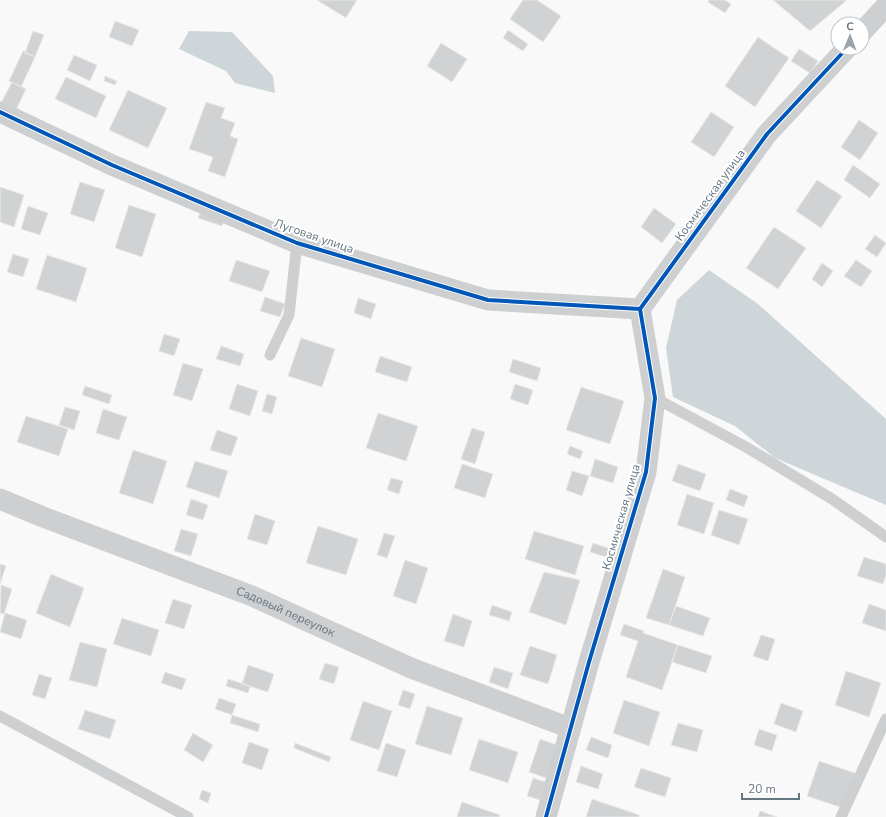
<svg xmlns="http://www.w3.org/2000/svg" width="886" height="817" font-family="'Nunito Sans',sans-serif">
  <rect width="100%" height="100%" fill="#f9f9f9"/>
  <path fill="#ced6d9" d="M189,31L232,32L273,76L275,93L235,83L226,71L179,49Z
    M709,270L758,304L886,419V505L775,458L735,426L673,397L666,348L677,300Z"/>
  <path fill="#d0d2d3" stroke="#e8e8e8" d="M317,0H357L346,18Z
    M523,0H537L561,16L543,42L510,19Z
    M709,0H725L731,4L725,13L708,2Z
    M773,0H847L810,31Z
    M115,21L139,30L132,46L109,37Z
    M508,30L528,44L523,51L503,38Z
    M33,31L44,35L35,57L25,53Z
    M758,37L789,58L755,107L725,86Z
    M441,43L467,59L452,82L427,66Z
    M799,49L818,61L810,73L791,61Z
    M23,51L35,57L21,87L9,81Z
    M74,55L97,65L90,81L67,70Z
    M105,76L117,81L115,85L104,81Z
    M66,77L106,96L96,118L55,99Z
    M12,82L26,89L16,110L1,103Z
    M128,90L167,108L148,148L109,130Z
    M206,102L225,108L221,118L235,123L230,136L238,139L225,177L208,171L213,157L189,149Z
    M711,112L734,127L714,157L691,142Z
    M859,120L878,133L860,160L841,147Z
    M853,165L880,184L870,198L844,180Z
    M817,180L842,196L821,228L796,211Z
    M80,182L105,190L94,222L70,214Z
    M0,187L24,195L14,227L0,222Z
    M129,205L156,214L142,257L115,248Z
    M28,206L48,213L40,235L21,229Z
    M654,208L676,224L662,243L641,227Z
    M201,210L225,218L222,226L198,218Z
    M774,227L806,248L778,289L746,268Z
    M875,235L886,243L877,257L865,249Z
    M13,254L29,259L23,277L7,272Z
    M47,255L87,268L76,302L36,289Z
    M236,260L270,271L262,292L229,281Z
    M856,260L872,271L861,287L844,276Z
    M822,263L833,271L822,287L812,279Z
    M265,297L285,304L280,317L260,311Z
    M358,298L376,304L371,319L354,313Z
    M164,334L180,339L174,356L159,351Z
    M301,338L335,349L322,387L288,376Z
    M221,346L244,354L240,366L216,359Z
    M380,356L412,367L407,382L375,372Z
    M513,359L541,368L537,381L509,372Z
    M183,363L203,369L192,401L173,395Z
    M237,384L258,391L250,416L229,409Z
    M515,384L533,390L528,405L510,399Z
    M85,386L112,395L109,404L82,395Z
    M581,387L624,401L610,444L566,430Z
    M267,394L277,397L272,414L262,411Z
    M65,407L80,411L74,430L59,425Z
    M103,409L127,417L119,440L96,433Z
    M378,413L418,426L406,461L366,448Z
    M26,416L68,429L59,456L17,442Z
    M472,428L485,432L475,464L461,459Z
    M217,430L238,437L231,456L210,450Z
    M570,446L583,451L580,459L567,454Z
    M133,450L167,461L153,504L119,493Z
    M595,459L618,467L613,483L590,476Z
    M195,461L228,471L219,498L186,487Z
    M462,464L493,474L485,498L454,488Z
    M678,464L706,474L700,491L672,481Z
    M572,471L589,476L582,496L566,490Z
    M391,478L403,481L399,494L387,490Z
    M730,489L748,496L744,507L726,500Z
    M687,494L714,503L704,534L677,525Z
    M191,499L208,505L203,520L186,515Z
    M719,510L748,519L739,545L711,535Z
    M255,514L275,521L267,545L247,539Z
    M318,526L358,539L346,575L306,563Z
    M181,529L198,534L191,556L174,551Z
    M534,531L584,546L575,575L525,559Z
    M384,533L395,536L387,558L377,555Z
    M593,543L611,549L609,558L590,552Z
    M864,557L886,564V576L883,584L857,576Z
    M405,560L428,568L416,604L393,596Z
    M0,564L6,566L0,584Z
    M663,569L685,577L669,625L646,618Z
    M544,572L580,580L566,625L529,612Z
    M51,574L84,588L70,627L36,613Z
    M1,585L12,589L4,614L0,613Z
    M173,599L192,605L184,629L165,623Z
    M869,604L886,610V631L862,623Z
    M492,605L512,612L509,621L489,615Z
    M676,606L710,618L703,636L669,625Z
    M5,613L27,620L21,639L0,632Z
    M453,614L472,621L464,647L444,641Z
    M122,618L159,630L151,656L113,644Z
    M624,624L644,631L643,633L678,645L662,690L626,677L638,641L620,635Z
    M761,635L775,639L768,661L753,656Z
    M80,642L107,649L97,687L69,680Z
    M678,645L712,656L706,673L672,662Z
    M530,646L557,655L548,684L520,675Z
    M325,663L339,667L334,684L319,679Z
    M248,665L274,674L268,692L242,684Z
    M494,667L513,673L508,689L489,682Z
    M846,671L881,683L869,717L835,705Z
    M165,672L186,679L182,690L161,683Z
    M39,674L52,678L45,699L32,695Z
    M228,679L250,686L248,693L226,686Z
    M403,690L415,694L410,709L398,705Z
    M219,698L236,704L232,715L215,709Z
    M624,700L660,712L649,746L613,733Z
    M363,701L392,711L379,750L350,740Z
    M781,703L803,711L796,732L774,724Z
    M427,706L463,718L451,755L415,744Z
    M85,710L116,720L110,739L78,729Z
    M232,715L260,724L258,732L230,723Z
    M678,723L703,730L697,752L671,745Z
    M759,729L777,735L772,751L754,745Z
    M193,733L213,745L203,762L184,750Z
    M591,737L612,745L608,758L586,750Z
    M479,739L518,752L508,783L469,770Z
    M540,739L557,745L546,778L529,772Z
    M249,742L269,749L262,770L242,763Z
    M295,743L331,757L329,762L294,748Z
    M386,743L406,750L397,777L377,771Z
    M819,761L855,773L843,808L807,796Z
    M581,766L603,774L598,789L576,782Z
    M641,768L671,778L665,797L634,787Z
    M533,778L546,782L540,800L527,796Z
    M202,790L211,793L208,803L199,799Z
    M592,799L639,815V817H586Z
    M462,802L500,815L499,817H457Z
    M760,811L777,817H758Z"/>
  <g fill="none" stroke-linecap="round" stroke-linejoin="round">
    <path stroke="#cecfd0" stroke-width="11" d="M270,355L289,315L297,243
      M655,398L746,447L832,499L886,537
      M0,716L188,817
      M841,817L886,719"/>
    <g stroke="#cecfd0" stroke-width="21">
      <path d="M862,32L886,6"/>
      <path d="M0,112L112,165L297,243L488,300L640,309"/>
      <path id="s1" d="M0,499L43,517L252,596L411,668L570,728"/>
      <path d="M546,817L589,662L646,472L655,398L640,309L767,134L847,48"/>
    </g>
    <g stroke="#fff" stroke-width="6">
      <path id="cycleway" d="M0,112L112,165L297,243L488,300L640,309
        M546,817L589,662L646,472L655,398L640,309L767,134L847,48"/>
    </g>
    <use href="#cycleway" stroke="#0057b8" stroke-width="4"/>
  </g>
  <g text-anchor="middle" stroke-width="4" stroke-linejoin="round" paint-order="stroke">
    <g font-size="12" fill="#657683" stroke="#fff">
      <text transform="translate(710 195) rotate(-54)" y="4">Космическая улица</text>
      <text transform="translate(314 236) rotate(19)" y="4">Луговая улица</text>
      <text transform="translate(621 517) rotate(-74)" y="4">Космическая улица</text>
      <text dy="4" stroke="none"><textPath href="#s1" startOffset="307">Садовый переулок</textPath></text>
    </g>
  </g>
  <g transform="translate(850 36) rotate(1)"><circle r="19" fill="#ffffff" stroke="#c1c8cd"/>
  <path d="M0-3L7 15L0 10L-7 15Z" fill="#99a4ac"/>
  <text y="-6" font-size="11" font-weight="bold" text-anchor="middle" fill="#657683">С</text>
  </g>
  <path d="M742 793v6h57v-6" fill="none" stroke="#657683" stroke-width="2"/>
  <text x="748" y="793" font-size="12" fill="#657683" stroke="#ffffff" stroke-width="3" paint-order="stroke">20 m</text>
</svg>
